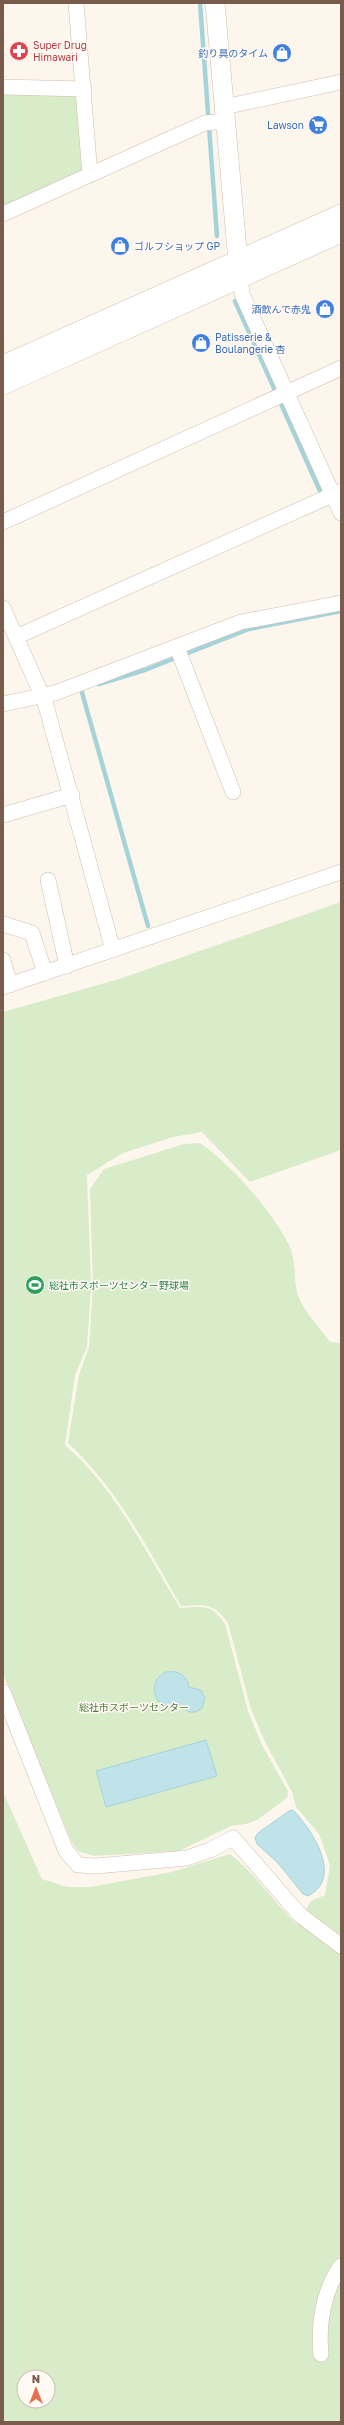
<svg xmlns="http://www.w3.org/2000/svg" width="344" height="2425" font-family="'Golos Text','Noto Sans JP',sans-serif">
  <rect width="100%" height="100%" fill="#fdf6ec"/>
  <path fill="#d8ecc9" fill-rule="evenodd" d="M3,93L72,95L79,100L84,167L80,173L3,208Z
    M341,902V1150L250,1182L202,1132L173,1137L123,1153L87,1175L91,1288L87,1347L75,1375L65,1445C115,1488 146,1552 180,1608C203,1607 211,1603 225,1624L248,1711L262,1745L288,1791L287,1798L257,1820L246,1824L231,1826L179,1851L94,1856L78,1851L72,1843L3,1674V1012L119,979Z
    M200,1143C233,1166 269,1208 288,1243C298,1261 292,1285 300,1300C307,1315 320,1328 330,1342L341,1343V2422H3V1792L42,1879L67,1887H90L172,1872L230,1854C256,1874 273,1902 297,1924L311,1901L325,1895L330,1865L319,1834L296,1807L292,1792L265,1742L251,1709L228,1623C213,1602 205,1605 181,1606C148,1549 117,1488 68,1443L79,1375L89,1347L93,1286L90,1189L104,1169L184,1144ZM24,2377H48V2401H24Z"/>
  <path fill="#bfe3e8" stroke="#a5d3da" d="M166,1672C178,1670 187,1675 189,1687L201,1690L205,1698L202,1708L196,1712H189L180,1705L170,1707L158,1701C151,1690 154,1678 166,1672Z
    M206,1740L217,1776L106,1807L96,1771Z
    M293,1810C312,1830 344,1877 308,1896L303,1894L278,1863L257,1844L255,1838L258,1833L289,1811Z"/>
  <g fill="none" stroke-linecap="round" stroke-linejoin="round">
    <path stroke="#a5d3da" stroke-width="4.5" d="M200,3L217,236
      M235,301L320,491
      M99,684L145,670L249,629L341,611
      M81,689L148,926"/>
    <g stroke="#d1beb0" stroke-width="16">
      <path id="minor" d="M76,3L90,175
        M3,87L84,89
        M224,107L341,82
        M3,214L205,123L225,121
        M240,278L242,294L341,513
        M3,522L341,368
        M3,608L45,702L113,950
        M16,637L341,491
        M177,647L233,792
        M3,704L55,693L241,622L341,603
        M3,815L72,795
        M48,880L67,966
        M3,924L32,933L45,973
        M3,960L10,985
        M3,987L341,872
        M3,1692L66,1851L78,1865L96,1866L187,1858L210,1850L233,1838L300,1915L341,1946
        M321,2354C318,2324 323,2291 341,2266"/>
    </g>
    <g stroke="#d1beb0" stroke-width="20">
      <path id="tertiary" d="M215,3L239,272
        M3,365L341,214
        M3,385L341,233"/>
    </g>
    <use href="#minor" stroke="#fff" stroke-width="15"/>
    <use href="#tertiary" stroke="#fff" stroke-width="19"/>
  </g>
  <defs>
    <g id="pharmacy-disc" transform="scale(1)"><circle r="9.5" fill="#e0444e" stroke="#fffaf3"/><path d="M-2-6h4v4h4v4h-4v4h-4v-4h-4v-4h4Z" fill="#fff"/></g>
    <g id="shop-disc" transform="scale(1)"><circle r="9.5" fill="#3f7fe0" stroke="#fffaf3"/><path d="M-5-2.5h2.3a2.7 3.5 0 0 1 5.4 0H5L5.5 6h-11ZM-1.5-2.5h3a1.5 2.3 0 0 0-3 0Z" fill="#fff"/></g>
    <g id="supermarket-disc" transform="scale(1)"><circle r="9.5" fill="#3f7fe0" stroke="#fffaf3"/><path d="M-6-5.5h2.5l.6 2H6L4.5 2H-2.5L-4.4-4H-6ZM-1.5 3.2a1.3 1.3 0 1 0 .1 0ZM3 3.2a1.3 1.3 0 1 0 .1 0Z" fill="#fff"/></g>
    <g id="stadium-disc" transform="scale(1)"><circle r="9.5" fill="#2e9e5b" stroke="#fffaf3"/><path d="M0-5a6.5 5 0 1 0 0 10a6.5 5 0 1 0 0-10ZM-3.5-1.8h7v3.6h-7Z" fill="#fff"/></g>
  </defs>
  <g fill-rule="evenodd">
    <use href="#pharmacy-disc" x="19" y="51"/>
    <use href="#shop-disc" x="282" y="53"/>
    <use href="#supermarket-disc" x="318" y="125"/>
    <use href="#shop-disc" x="120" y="246"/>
    <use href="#shop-disc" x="325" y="309"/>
    <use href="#shop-disc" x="201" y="343"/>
    <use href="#stadium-disc" x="35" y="1285"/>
  </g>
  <g text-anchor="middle" stroke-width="3" stroke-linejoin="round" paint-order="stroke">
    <g font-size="10" fill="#be3a42" stroke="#fffaf3" text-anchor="start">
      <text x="33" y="49">Super Drug<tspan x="33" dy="12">Himawari</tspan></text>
    </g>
    <g font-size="10" fill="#366cbe" stroke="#fffaf3" text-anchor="end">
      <text x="268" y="57">釣り具のタイム</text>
      <text x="304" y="129">Lawson</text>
      <text x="134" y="250" text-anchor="start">ゴルフショップ GP</text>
      <text x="311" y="313">酒飲んで赤鬼</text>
      <text x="215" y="341" text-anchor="start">Patisserie &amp;<tspan x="215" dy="12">Boulangerie 杏</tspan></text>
    </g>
    <g font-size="10" fill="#27864d" stroke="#fffaf3" text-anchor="start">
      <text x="49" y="1289">総社市スポーツセンター野球場</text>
    </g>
    <g font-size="10" fill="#537a41" stroke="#fffaf3">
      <text x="134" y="1711">総社市スポーツセンター</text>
    </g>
  </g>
  <rect width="344" height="2425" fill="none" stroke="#7a5c4d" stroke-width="8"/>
  <g transform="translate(36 2389)"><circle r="19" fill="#fffaf3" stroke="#cabbb1"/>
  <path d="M0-3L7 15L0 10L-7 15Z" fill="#e76f51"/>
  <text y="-6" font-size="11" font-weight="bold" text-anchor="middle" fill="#7a5c4d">N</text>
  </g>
</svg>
